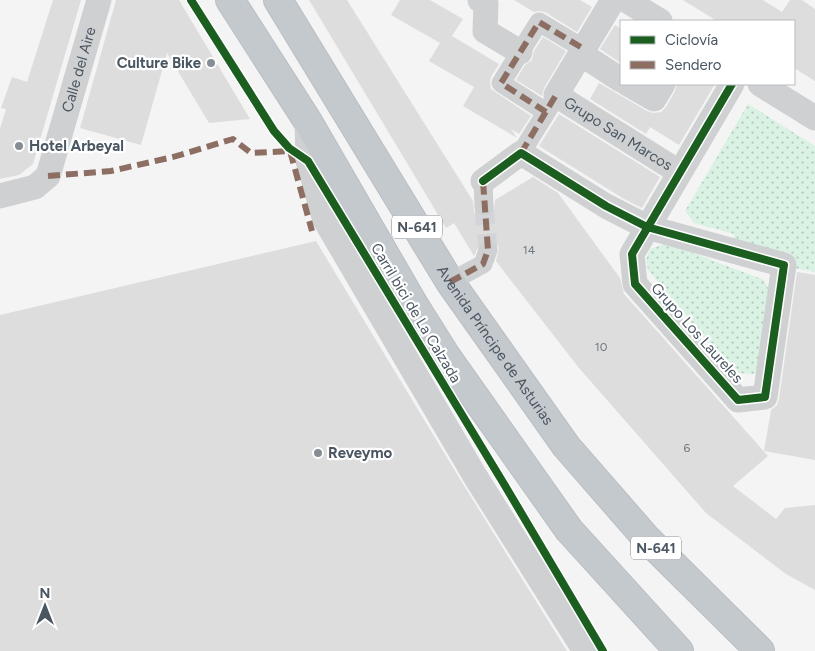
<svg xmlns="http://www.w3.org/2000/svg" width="815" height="651" font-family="Figtree,sans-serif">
  <defs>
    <pattern id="park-dots" width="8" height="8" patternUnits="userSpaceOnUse" patternTransform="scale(1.25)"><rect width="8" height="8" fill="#d9f2e3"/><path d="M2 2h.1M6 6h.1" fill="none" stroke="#b2c7bb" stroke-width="1.8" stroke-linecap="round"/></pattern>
  </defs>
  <rect width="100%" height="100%" fill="#f4f4f4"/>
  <path fill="url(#park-dots)" d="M748,104L815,146V272L789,267L734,244V234L694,223L685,211Z
    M667,243L764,280L770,292L757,374L733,373L648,270L646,260L650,249Z"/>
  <path fill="#ddddde" d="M53,0H81L33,164L19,175L0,179V129L6,109L1,108L12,77L27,82Z
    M116,0H179L250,119L209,123L167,53L141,145L80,128Z
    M309,0H347L473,201L474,212L478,216L485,217L490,215L494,211L495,200L533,177L558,193L620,278L624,294L768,456L733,486L776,519L785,508L815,505V590L786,574L706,513L579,368L502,269L496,261L499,248L496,242L491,239H486L481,241L474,256L454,223L446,228Z
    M400,0H430L463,19L452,36L499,64L491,77L490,83L491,89L531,116L519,134L511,129L517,138L463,106L474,87L429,61L440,43L391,15Z
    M514,0H580L592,7L577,32L545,12L539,11L534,12Z
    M683,0H763L782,12L790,0H802L815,9V81L794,68V21H717Z
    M615,25L621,29V63L600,49Z
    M543,37L566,51L544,88L542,96L516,80L525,65L532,60L534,51Z
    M599,83L647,111L653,113L661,112L666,107L675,91L677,84H715L679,145L650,127L646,134L590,99Z
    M559,114L660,177L642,208L624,199L539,146Z
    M316,241L463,484L567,651H0V315Z
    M797,272L815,275V460L764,451L771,410L777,405L779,399Z"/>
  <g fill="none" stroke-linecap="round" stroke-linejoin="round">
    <path stroke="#d2d4d7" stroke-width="19" stroke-dasharray="19 9" stroke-linecap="butt" d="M484,206L488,250"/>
    <g stroke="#b9bec3" stroke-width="30">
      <g id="trunk">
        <path d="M230,0L307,120L414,305L446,356L569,530L679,651"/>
        <path id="s3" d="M278,0L450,282L566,446L647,539L760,651"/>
      </g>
    </g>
    <path stroke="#ced0d2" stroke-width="19" d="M546,112L501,83L539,22L584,49
      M521,153L552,103
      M483,181L484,206
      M450,282L483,264L488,250"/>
    <g stroke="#ced0d2" stroke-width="25">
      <path d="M480,0L486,4L485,31L520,52"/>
      <path id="s1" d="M613,0L556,95L679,172"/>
      <path d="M626,0L660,21"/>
      <path d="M581,54L621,80"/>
      <path d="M628,84L654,99L663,84"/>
      <path d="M760,84L815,118"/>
      <path d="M307,120L308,161L325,220L475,476L585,651"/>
      <path d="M483,181L521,153L606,206L647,227L784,265L765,397L738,400L635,284L632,254L732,84"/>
      <path id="s2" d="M0,196L35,187L48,176L99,0"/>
    </g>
    <use href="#trunk" stroke="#c4c9cd" stroke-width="28"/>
    <path stroke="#8d6e63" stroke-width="6" stroke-dasharray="12 6" stroke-linecap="butt" d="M546,112L501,83L539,22L584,49
      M521,153L556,95
      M48,176L111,171L173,157L233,139L251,153L290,151L312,231
      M450,282L483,264L488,250L483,181"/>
    <g stroke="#fff" stroke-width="11">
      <path id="cycleway" d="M191,0L274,131L289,148L308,161L504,484L603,651
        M483,181L521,153L606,206L647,227L784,265L765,397L738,400L635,284L632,254L732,84"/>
    </g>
    <use href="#cycleway" stroke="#1b5e20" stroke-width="8"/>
  </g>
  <g fill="#868d94" stroke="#fff" stroke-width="2">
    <circle cx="211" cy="63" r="5"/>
    <circle cx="19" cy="146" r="5"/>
    <circle cx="318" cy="453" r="5"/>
  </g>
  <g text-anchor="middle" stroke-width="4.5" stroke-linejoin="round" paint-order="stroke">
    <g font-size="12" fill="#707881">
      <text x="529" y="254">14</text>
      <text x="601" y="351">10</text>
      <text x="687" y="452">6</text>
    </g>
    <g fill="#fff" stroke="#808990" stroke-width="1">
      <rect x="392" y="215.5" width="50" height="23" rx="4"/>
      <rect x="631" y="536.5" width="50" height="23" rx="4"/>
    </g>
    <g font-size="14" font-weight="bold" fill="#4a5661">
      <text x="417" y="232">N-641</text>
      <text x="656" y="553">N-641</text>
    </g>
    <g font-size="15" font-weight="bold" fill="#4a5661" stroke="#fff" text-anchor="start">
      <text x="201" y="68" text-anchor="end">Culture Bike</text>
      <text x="29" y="151">Hotel Arbeyal</text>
      <text x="328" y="458">Reveymo</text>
    </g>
    <g font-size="15" fill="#4a5661" stroke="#fff">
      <text dy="5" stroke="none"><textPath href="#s2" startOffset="164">Calle del Aire</textPath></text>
      <text dy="5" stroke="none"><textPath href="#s1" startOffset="184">Grupo San Marcos</textPath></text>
      <text transform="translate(416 313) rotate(59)" y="5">Carril bici de La Calzada</text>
      <text transform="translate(697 333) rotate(48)" y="5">Grupo Los Laureles</text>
      <text dy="5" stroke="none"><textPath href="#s3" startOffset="408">Avenida Príncipe de Asturias</textPath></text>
    </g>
  </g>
  <rect x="620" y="20" width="175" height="65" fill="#ffffff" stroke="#b7bbc0"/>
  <rect x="630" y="36" width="25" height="8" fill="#1b5e20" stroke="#b7bbc0"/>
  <text x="665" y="45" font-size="15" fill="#4a5661">Ciclovía</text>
  <rect x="630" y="61" width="25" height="8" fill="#8d6e63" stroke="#b7bbc0"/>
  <text x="665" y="70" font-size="15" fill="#4a5661">Sendero</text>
  <g transform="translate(45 606)" stroke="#ffffff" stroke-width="4" paint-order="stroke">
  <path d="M0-4L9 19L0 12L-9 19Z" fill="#4a5661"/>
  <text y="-8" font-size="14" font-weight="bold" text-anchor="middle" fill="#4a5661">N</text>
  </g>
</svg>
